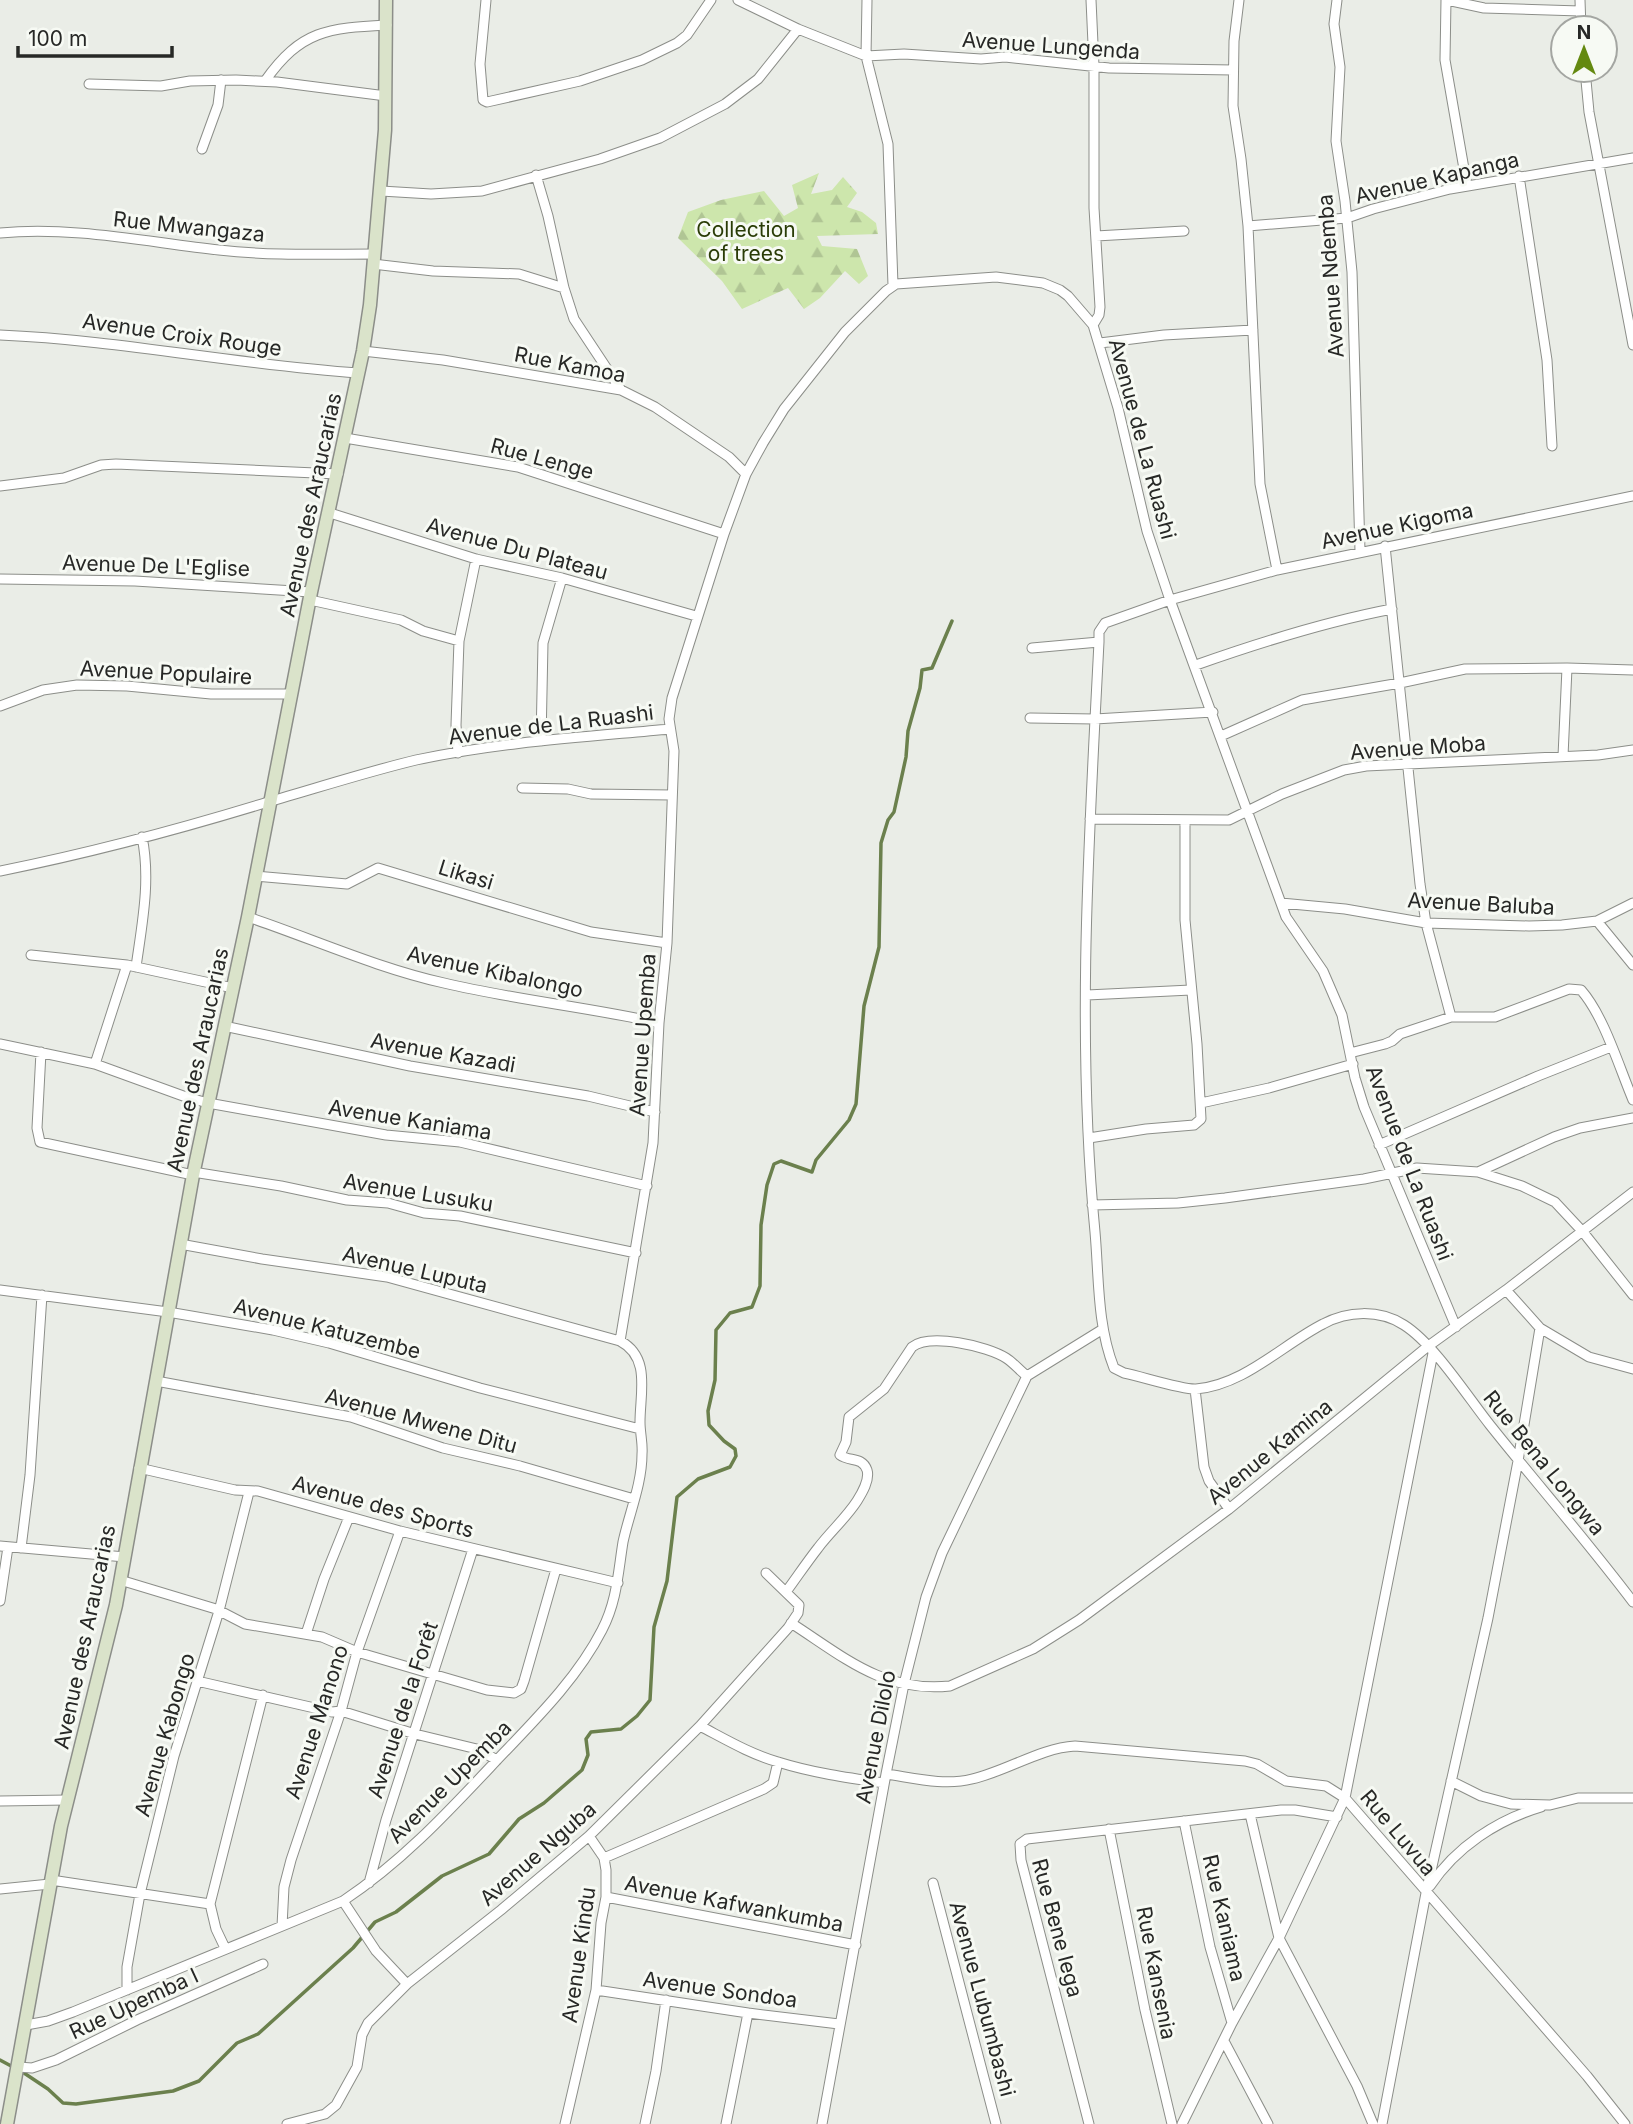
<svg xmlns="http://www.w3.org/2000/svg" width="1633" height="2124" font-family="Inter,sans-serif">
  <defs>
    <pattern id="forest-firs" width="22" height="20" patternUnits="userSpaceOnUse" patternTransform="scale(1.75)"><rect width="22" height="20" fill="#cde6ac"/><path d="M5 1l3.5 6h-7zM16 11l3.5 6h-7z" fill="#b0c594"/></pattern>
  </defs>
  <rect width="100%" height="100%" fill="#eaede7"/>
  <path fill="url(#forest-firs)" d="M819,173L811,194L832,190L843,177L857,193L847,207L862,212L876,223L878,234L817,236L822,246L857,249L868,276L859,284L845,271L820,298L804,309L788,288L742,309L722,281L678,238L688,212L721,200L764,191L784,216L798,208L792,185Z"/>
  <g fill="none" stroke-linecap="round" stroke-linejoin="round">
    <path stroke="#6b804d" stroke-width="3.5" d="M0,2060L13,2067
      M24,2073L48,2089L63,2103L76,2104L173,2091L199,2081L237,2043L258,2034L353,1948L375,1922L396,1912L442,1876L489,1854L519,1819L544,1803L582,1770L588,1755L586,1739L591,1732L621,1729L637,1716L650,1700L654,1627L667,1581L677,1497L698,1479L730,1467L736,1456L735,1449L724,1441L709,1425L708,1411L715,1380L716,1330L730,1313L752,1307L760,1286L761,1225L767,1185L774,1164L781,1161L812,1172L816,1160L849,1120L856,1104L864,1006L879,947L881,843L888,820L894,812L906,757L908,731L920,688L922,670L932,668L952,621"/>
    <g stroke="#8c8e89" stroke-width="11">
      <path id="street" d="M486,0L480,64L483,100L487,102L580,81L642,60L677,43L687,35L711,0
        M738,0L798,29L866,56L888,144L893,285
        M867,0L866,56L904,54L981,59L1005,57L1109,68L1233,70
        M1091,0L1094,66V208L1100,307L1099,315L1093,325
        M1239,0L1234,41L1233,106L1241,159L1248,226L1260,484L1277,570
        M1337,0L1334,24L1340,67L1336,141L1345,201L1352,272L1360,551
        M1446,0L1445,60L1467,186
        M1447,0L1484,8L1580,11
        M1580,0L1581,28
        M1585,70L1589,112L1633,345
        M265,81C301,30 328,28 387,25
        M89,84L161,86L190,81L236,80L277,82L386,96
        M202,149L218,105L221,80
        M536,175L548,216L564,288L574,319L621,390
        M1519,176L1547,360L1552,446
        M381,191L431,194L482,191L600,159L660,138L725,104L758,79L798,29
        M1248,226L1347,218L1373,209L1450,189L1633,158
        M0,233C73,226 146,242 219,250C271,256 323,254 375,254
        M1096,236L1184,231
        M373,264L433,271L519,274L564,288
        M0,335C120,340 238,365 358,373
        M1100,343L1164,335L1253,330
        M363,351L443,360L621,390L655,407L729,457L746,474
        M345,438L518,467L724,534
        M0,486L64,478L101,465L116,464L338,474
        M1633,496L1277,570L1170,600L1105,623L1099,632V642C1089,838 1076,1036 1095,1232C1099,1277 1097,1325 1114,1368L1124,1373C1140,1376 1183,1390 1196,1389C1244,1385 1282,1345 1323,1324C1347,1311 1379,1309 1404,1325C1434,1344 1467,1396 1490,1425C1537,1484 1587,1541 1633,1602
        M330,513L476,559L562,578L696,616
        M1385,546L1420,884L1426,923L1451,1017
        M0,579L135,581L311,592
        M310,600L401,620L423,631L459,641
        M1032,648L1099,642
        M1196,665C1261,642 1324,622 1392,609
        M0,706L43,690L77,685L127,686L211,694H292
        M1030,718L1095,719L1213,712
        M1221,736L1302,700L1400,683L1465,669L1567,668
        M541,741L543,643L562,578
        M458,753L456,725L459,641L476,559
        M1563,756L1567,668L1633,670
        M522,788L568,789L591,794L672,795
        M1090,819L1229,820L1282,794L1344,770L1366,766L1598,755L1633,750
        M0,871C90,853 180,829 268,802C317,788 366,772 416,760C499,742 585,737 670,729
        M255,876L347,884L378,868L591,932L667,943
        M1281,903L1345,909L1426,923L1529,926L1562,925L1597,921L1633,903
        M248,917C313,939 377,968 444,983C515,1000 588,1007 659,1023
        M1597,921L1633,965
        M31,955L127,965L233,988
        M136,967C142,924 151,880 142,837
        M1087,995L1191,990
        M224,1026L410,1066L588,1096L655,1112
        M0,1044L95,1064L186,1097L208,1103L386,1135L460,1142L647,1186
        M41,1052L37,1128L40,1142L193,1175
        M1350,1053L1385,1044L1392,1041L1400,1034L1451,1017H1495L1569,989L1581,990C1604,1016 1619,1067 1633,1100
        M95,1064L127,965
        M1201,1103L1269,1088L1353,1064
        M1089,1138L1146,1129L1194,1125L1201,1119L1197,1044L1185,920V821
        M1379,1145L1538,1076L1611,1047
        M193,1172L281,1186L347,1200L388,1203L424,1213L460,1216L636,1253
        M1478,1172L1554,1137L1580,1128L1633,1118
        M1092,1205L1178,1203L1225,1198L1364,1179L1417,1168L1478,1172L1522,1186L1555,1202L1583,1232L1633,1295
        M0,1290L168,1312L273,1330L329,1343L480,1388L640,1429
        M1540,1328L1589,1357L1633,1369
        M620,1341L653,1143L659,1023L667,943L674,751L669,719L672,698L724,534L746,474L763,443L784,409L845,332L886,291L896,284L996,277L1043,283L1060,290L1068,296L1093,325L1118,408L1147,531L1170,600L1286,917L1323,971L1342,1015L1355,1078L1364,1107L1456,1327
        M1027,1376L1103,1329
        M156,1381L351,1417L443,1448L520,1466L634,1499
        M1195,1389L1204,1467L1209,1481L1229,1509
        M139,1468L235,1490L258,1491L400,1531L618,1583
        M0,1546L125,1557
        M21,1548L30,1475L42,1295
        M120,1580L216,1609L245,1624L322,1637L357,1652L487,1690L514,1693L521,1689L524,1681L556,1569
        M786,1592C797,1577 807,1562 818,1548C830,1532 846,1518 857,1501C862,1493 870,1480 867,1470C862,1456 849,1462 840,1455L846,1442L849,1417L884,1389L912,1347C930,1333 987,1346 1006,1358C1014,1363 1020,1371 1027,1376
        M0,1601L8,1547
        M791,1623C844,1657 883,1693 950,1686L1033,1649L1079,1620L1229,1509L1427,1347L1506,1290L1633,1192
        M306,1634L324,1579L349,1517
        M197,1681L332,1712L341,1711L415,1734L477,1749L497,1760
        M700,1726C725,1739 750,1754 778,1762C813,1773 849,1778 884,1783
        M886,1774C914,1778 944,1786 972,1779C1007,1771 1040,1748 1075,1746L1245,1761L1257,1764L1286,1781L1326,1786L1345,1798L1587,2076L1625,2124
        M1451,1781L1481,1796L1511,1804L1550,1805L1578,1798H1633
        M0,1801L68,1800
        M1250,1814L1279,1938L1357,2086L1373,2124
        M1184,1821L1210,1947L1232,2023
        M1109,1829L1145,2010L1172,2124
        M604,1858L764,1789L773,1783L778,1762
        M51,1880L210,1904
        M369,1883L386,1820L473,1549
        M933,1883L996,2124
        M1430,1886C1456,1847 1497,1820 1541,1807
        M0,1889L50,1884
        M606,1897L856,1945
        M343,1901L376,1951L407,1984
        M282,1926L284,1887L291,1860L341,1711L357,1652L400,1531
        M225,1948L216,1929L210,1904L263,1695
        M127,1990V1967L140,1894L174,1756L219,1611L249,1492
        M596,1990L748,2013L839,2024
        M26,2025L48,2021L73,2012L343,1901C402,1862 448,1812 496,1761C534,1721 577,1679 602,1630C617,1601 618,1573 623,1542C629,1514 642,1484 642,1454C643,1444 640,1433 640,1422C640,1393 651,1357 620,1341L387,1277L262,1259L180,1244
        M1224,2041L1268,2124
        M18,2067L32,2068L56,2060L137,2020L263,1964
        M287,2124L325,2114L336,2105L357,2067L362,2035L368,2023L407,1984L501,1910L589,1836L700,1726L788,1628L798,1613L799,1605L766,1573
        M565,2124L596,1990L601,1923L606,1897V1870L604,1858L589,1836
        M645,2124L656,2071L666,2000
        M726,2124L748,2013
        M822,2124L886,1774L904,1684L926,1597L942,1553L1027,1376
        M1089,2124L1021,1860L1020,1844L1027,1839L1281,1810H1295L1337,1817
        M1182,2124L1232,2023L1279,1938L1345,1798L1433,1353
        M1382,2124L1426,1893L1488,1618L1518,1461L1540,1328L1506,1290"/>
    </g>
    <g stroke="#8c8e89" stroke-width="15">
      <path id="secondary" d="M7,2124L61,1826L116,1605L193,1175L248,917L311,592L363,351L370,305L385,130L386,0"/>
    </g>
    <use href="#street" stroke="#fff" stroke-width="9"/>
    <use href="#secondary" stroke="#dae3ca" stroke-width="12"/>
  </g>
  <g text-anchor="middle" stroke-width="6" stroke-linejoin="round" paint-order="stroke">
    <g font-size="21" fill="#272826" stroke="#f7faf4">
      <text transform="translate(1051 46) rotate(4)" y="7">Avenue Lungenda</text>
      <text transform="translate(1437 178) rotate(-13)" y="7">Avenue Kapanga</text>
      <text transform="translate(189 227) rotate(6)" y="7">Rue Mwangaza</text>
      <text transform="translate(1331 276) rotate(-94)" y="7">Avenue Ndemba</text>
      <text transform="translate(182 335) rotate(8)" y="7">Avenue Croix Rouge</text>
      <text transform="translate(570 365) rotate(11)" y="7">Rue Kamoa</text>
      <text transform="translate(1142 439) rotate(75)" y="7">Avenue de La Ruashi</text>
      <text transform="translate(542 459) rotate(15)" y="7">Rue Lenge</text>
      <text transform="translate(311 505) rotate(-78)" y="7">Avenue des Araucarias</text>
      <text transform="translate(1397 526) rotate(-12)" y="7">Avenue Kigoma</text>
      <text transform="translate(517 549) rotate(15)" y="7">Avenue Du Plateau</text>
      <text transform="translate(156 566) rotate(2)" y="7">Avenue De L'Eglise</text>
      <text transform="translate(166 673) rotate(3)" y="7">Avenue Populaire</text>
      <text transform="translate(551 725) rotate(-7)" y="7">Avenue de La Ruashi</text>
      <text transform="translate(1418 748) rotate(-4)" y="7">Avenue Moba</text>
      <text transform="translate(466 875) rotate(17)" y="7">Likasi</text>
      <text transform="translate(1481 904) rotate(3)" y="7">Avenue Baluba</text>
      <text transform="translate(495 972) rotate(12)" y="7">Avenue Kibalongo</text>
      <text transform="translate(643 1035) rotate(-86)" y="7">Avenue Upemba</text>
      <text transform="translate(443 1053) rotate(10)" y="7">Avenue Kazadi</text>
      <text transform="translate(198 1060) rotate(-78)" y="7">Avenue des Araucarias</text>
      <text transform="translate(410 1120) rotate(9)" y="7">Avenue Kaniama</text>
      <text transform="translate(1409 1163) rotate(69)" y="7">Avenue de La Ruashi</text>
      <text transform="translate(418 1193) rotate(9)" y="7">Avenue Lusuku</text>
      <text transform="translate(415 1270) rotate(13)" y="7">Avenue Luputa</text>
      <text transform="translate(327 1329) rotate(14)" y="7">Avenue Katuzembe</text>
      <text transform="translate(421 1421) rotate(15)" y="7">Avenue Mwene Ditu</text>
      <text transform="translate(1270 1452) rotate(-39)" y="7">Avenue Kamina</text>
      <text transform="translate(1544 1463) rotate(51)" y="7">Rue Bena Longwa</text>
      <text transform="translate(383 1507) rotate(15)" y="7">Avenue des Sports</text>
      <text transform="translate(85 1637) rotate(-78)" y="7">Avenue des Araucarias</text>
      <text transform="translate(403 1710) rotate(-72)" y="7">Avenue de la Forêt</text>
      <text transform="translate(317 1722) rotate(-72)" y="7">Avenue Manono</text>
      <text transform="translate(165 1735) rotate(-74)" y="7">Avenue Kabongo</text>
      <text transform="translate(876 1737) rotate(-79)" y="7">Avenue Dilolo</text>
      <text transform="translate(450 1782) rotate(-45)" y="7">Avenue Upemba</text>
      <text transform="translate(1398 1833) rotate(50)" y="7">Rue Luvua</text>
      <text transform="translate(538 1854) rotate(-41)" y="7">Avenue Nguba</text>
      <text transform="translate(734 1904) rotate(11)" y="7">Avenue Kafwankumba</text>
      <text transform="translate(1224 1918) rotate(77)" y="7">Rue Kaniama</text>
      <text transform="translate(1057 1928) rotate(75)" y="7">Rue Bene lega</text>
      <text transform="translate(579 1955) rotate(-82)" y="7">Avenue Kindu</text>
      <text transform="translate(1156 1973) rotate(79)" y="7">Rue Kansenia</text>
      <text transform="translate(720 1990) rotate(8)" y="7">Avenue Sondoa</text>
      <text transform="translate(982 1999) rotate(75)" y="7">Avenue Lubumbashi</text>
      <text transform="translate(134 2004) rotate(-25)" y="7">Rue Upemba I</text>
    </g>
    <g font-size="21" fill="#2a3c06" stroke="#f7faf4">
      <text x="746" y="237">Collection<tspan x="746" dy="24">of trees</tspan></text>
    </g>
  </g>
  <g transform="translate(1584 49)"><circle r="33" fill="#f7faf4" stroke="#a4a6a2" stroke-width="2"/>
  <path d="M0-5L12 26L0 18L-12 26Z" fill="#648910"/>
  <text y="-10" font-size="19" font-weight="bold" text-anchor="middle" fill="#272826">N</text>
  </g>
  <path d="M18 46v10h154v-10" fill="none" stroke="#272826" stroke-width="3.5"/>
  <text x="28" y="46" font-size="21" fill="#272826" stroke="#f7faf4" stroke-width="5" paint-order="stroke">100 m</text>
</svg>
